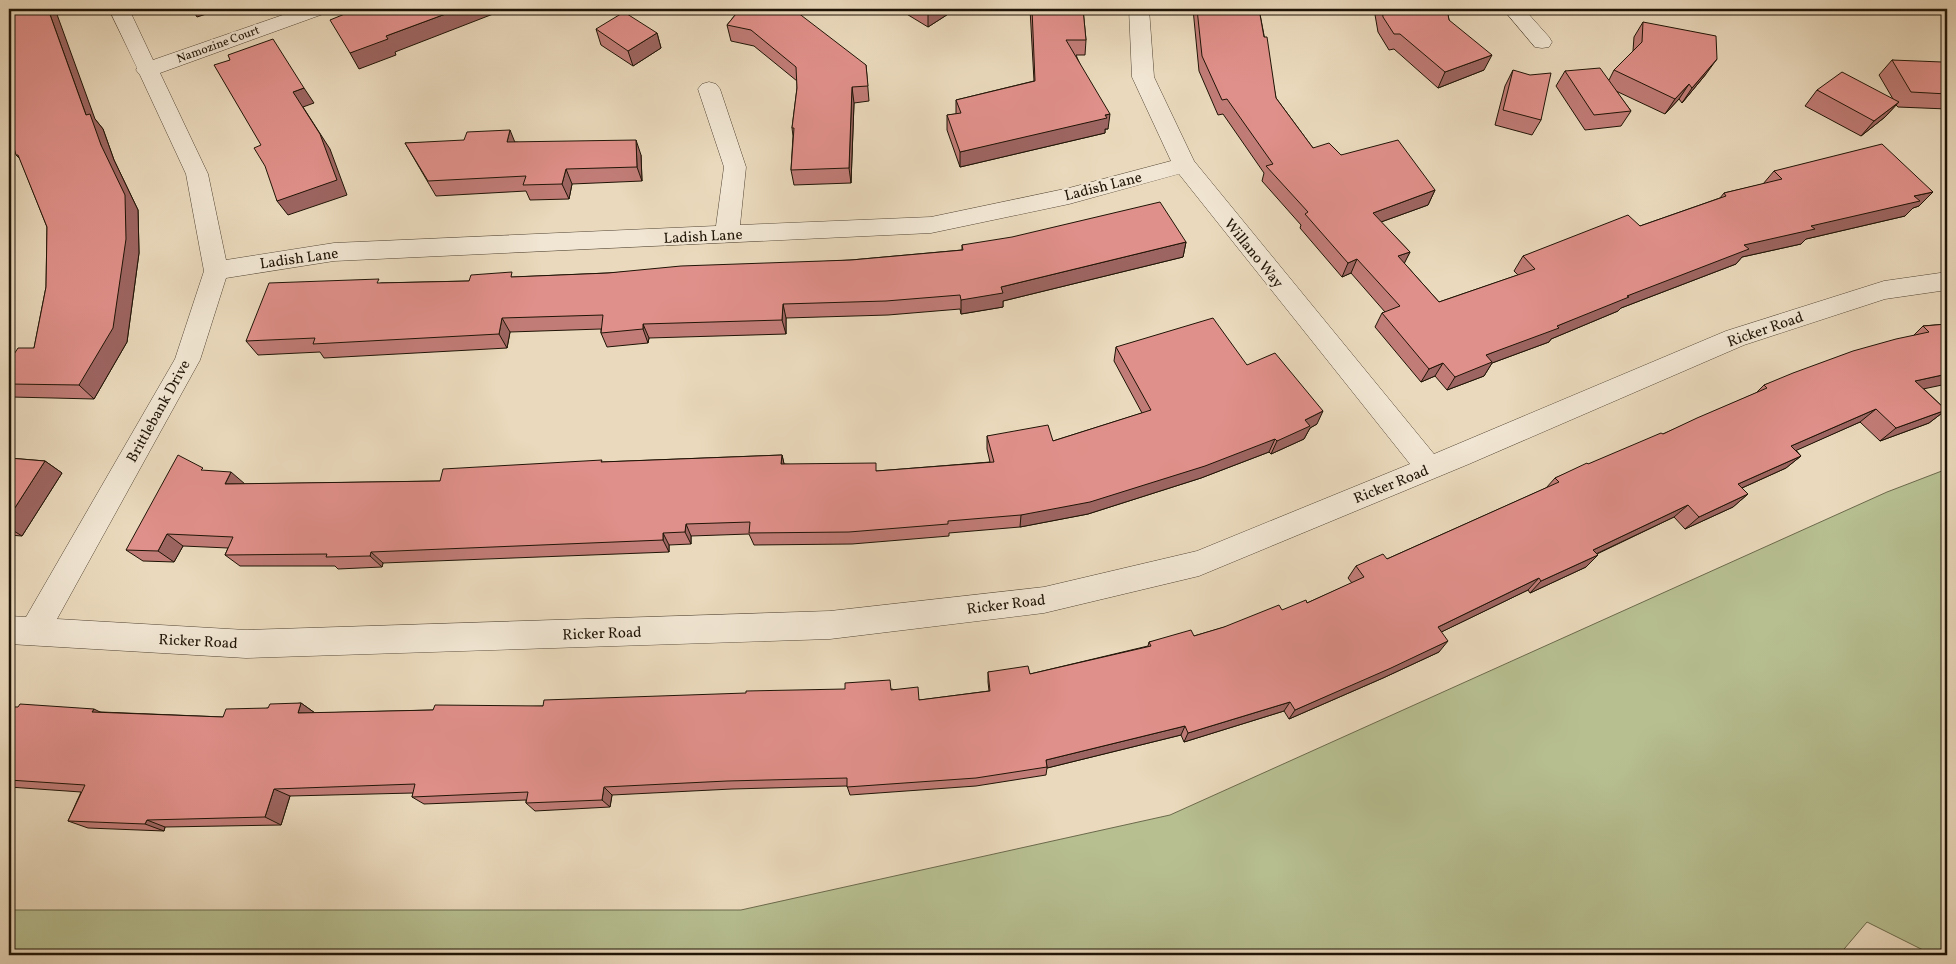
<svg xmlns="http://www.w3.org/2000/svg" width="1956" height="964" font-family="Vollkorn,serif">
  <rect width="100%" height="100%" fill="#ead9bc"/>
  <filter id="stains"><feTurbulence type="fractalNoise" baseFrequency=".004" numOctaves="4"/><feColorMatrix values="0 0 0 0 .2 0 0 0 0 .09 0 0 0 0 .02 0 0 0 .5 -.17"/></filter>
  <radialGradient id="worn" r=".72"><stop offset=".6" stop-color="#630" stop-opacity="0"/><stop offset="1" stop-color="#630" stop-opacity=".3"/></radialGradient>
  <path fill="#b7bf91" stroke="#6b6a4c" d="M1947,469V955H1933L1867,922L1839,955H9V910H741L1170,815L1887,492Z"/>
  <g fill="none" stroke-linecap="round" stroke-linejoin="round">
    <g stroke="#524534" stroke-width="1">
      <path id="street" d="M109,9H129L153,60L300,9H329L326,13L160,73L208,174L226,260L334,243L716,226L724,167L698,89L702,84L709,82L716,84L720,89L746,167L740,225L931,217L1069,188L1171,161L1132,77L1129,9H1149L1154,77L1194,161L1434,454L1726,331L1884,281L1947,272V290L1885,299L1744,345L1469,464L1199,576L1044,613L830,639L246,658L9,644V616L26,617L175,359L204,271L186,174L140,75L136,70L137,68ZM1179,174L1410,464L1197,551L1044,587L830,611L246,630L57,619L200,360L226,278L334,261L931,233L1069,204Z
        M1503,9H1524L1549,37L1552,42L1549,47L1542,48L1535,47Z"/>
    </g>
    <use href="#street" fill="#f1e6d3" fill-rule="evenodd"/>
  </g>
  <path fill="#c17c77" stroke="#1f1406" d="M740,9L866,65L869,101L854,103L851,183L794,185L791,170L793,136L792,128L797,88V81L754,46L731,41L727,25Z
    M899,9H956L928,27L900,10Z
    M1030,9H1083L1086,40L1085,55H1076L1108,129H1105V133L960,167L947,130V115L956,114V100L1034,81Z
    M1193,9H1259L1276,98L1313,148L1341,155L1435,190L1428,205L1381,222L1410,252L1404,263L1439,302L1518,275L1514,271L1523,256L1640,226L1720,198L1724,193L1763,184L1774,171L1933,192L1919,206L1913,208L1905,216L1806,239L1801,244L1742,257L1736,264L1621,308L1618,311L1551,339L1549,342L1492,363L1484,376L1447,390L1435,376L1421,382L1375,327L1382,313L1385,312L1351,273L1342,277L1300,228L1301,225L1262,181L1264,173L1223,114L1218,115L1199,71Z
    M1374,9H1447L1449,20L1484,70L1438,88L1394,49L1389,50L1378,32Z
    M1932,9H1947V12Z
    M1643,22L1706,74L1682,103L1679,99L1665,114L1616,91L1631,111L1621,126L1585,130L1556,86L1565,71L1609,80L1614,70L1633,51L1634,37Z
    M596,29L657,33L661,48L633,66L601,45Z
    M1892,60L1947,70V109L1898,107L1896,105L1885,117L1861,136L1805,106L1817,90L1893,99L1879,75Z
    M1513,70L1541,120L1532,135L1495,125L1505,86Z
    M95,119L103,129L114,160L138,210L139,253L127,342L94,399L12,397L9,394V362L34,348L46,287L47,227L20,159L16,155Z
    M515,142L641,155L642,181L572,184L569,199L530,200L526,191L436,196L405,143Z
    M1186,242L1183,257L1003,301V307L961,314L960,309L888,315L786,318V334L649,338L648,343L607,347L601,333V329L510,332L507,348L324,358L320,352L258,355L246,341L381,283L469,281L514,277L608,273L851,260L962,250V245Z
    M1947,324L1924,389L1946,410L1929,423L1880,441L1860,422L1796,450L1801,456L1786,468L1742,488L1748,494L1733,507L1685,529L1674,517L1597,554L1598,555L1586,567L1530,593L1528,590L1441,632L1439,652L1383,678L1289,719L1284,711L1184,742L1181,735L1047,768L1046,775L976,786L850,795L847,786L732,789L612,795L610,807L535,811L526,803V800L424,804L412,797L413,793L290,796L281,825L165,827L164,831L88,828L68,821L81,792L9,787V707L101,712L223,717L268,708L301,703L315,713L433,710L543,706L892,689L920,700L989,691L988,682V672L1030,674L1148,646L1149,642L1194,636L1307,603L1352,583L1348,578L1356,566L1387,559L1546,488L1555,478L1663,434L1756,393L1764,385L1913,336L1923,326Z
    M1116,347L1247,365L1317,424L1310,428L1304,439L1271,454L1269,452L1201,478L1088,514L1020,527L949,533V536L852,544L754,545L749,534L691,536V544L669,545V552L383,563L382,567L338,569L335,566H240L225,555L228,548L183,546L174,562L143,561L126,550L206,471L244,484L440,481L603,462L782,455L784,464L877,471L990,462L987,449V436L1053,441L1142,413L1114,361Z
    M9,458L45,461L62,473L22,536L9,535Z"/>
  <path fill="#9d6561" stroke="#1f1406" d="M48,9H55L95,119L103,129L114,160L138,210L139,253L127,342L94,399L79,385L101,145L86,115Z
    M192,9H222L197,17Z
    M459,9H506L395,52L396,55L359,69L350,53L386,36Z
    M932,9H956L928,27V12Z
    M657,33L661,48L633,66L628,51Z
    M1492,55L1484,70L1438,88L1445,72Z
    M1717,59L1706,74L1682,103L1692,88Z
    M1689,84L1679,99L1665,114L1675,99Z
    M852,87L854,103L851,183L849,168Z
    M304,88L314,103L303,107L330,149L347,195L288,215L277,201L293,92Z
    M1899,102L1885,117L1861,136L1874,121Z
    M1110,114L1108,129H1105V133L960,167V152Z
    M510,130L516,145L507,142Z
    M636,140L641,155L642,181L637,167Z
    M566,169L572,184L569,199L562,184Z
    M1435,190L1428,205L1367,227L1373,213Z
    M1933,192L1919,206L1913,208L1905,216L1806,239L1801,244L1742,257L1736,264L1621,308L1618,311L1551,339L1549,342L1492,363L1484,376L1447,390L1455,377L1486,355L1557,326L1744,245L1914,196Z
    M1186,242L1183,257L1003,301V307L961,314V300L1001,287Z
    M1410,252L1403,266L1398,256Z
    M1357,259L1351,273L1342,277L1348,263Z
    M783,304L786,318V334L782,320Z
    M502,318L510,332L507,348L499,334Z
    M643,324L649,338L648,343L643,329Z
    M1443,363L1435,376L1421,382L1429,369Z
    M1947,374V384L1899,394L1915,381Z
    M1876,409L1860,422L1777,459L1791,446Z
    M1946,410L1929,423L1880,441L1896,428Z
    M1323,411L1317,424L1310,428L1304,439L1271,454L1277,441L1305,420Z
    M1275,439L1269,452L1201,478L1088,514L1020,527L1021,515Z
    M782,455L785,468L781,464Z
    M1801,456L1786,468L1724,496L1738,484Z
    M45,461L62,473L22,536L9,528V517Z
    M231,472L245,484H225Z
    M1748,494L1733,507L1685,529L1699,517Z
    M1688,505L1674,517L1581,561L1593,550Z
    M686,524L691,536V544L685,532Z
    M663,533L669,545V552L663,540Z
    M167,534L183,546L174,562L158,551Z
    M371,552L383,563L382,567L370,556Z
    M1598,555L1586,567L1530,593L1541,581Z
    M1539,578L1528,590L1429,638L1438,627Z
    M1448,641L1439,652L1383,678L1289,719L1295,710Z
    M1290,702L1284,711L1184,742L1188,733Z
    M301,703L315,713H298Z
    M94,709L112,718L92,712Z
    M1185,726L1181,735L1047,768L1046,760Z
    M604,787L612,795L610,807L602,800Z
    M274,789L290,796L281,825L265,817Z
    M147,820L165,827L164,831L145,824Z"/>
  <path fill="#e0908a" stroke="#1f1406" d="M9,9H48L86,115L90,114L101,145L125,195L126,239L113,328L79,385L9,384V362L18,348H34L46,287L47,227L18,155H16L9,130Z
    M357,9H459L386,36L388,39L350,53L330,20Z
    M740,9H793L866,65L868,86L852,87L849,168L791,170L794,128H792L797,88L796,67L751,30L727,25Z
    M923,9H932L928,12Z
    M1032,9H1083L1086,40H1066L1110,114L1105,115L1107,118L960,152L947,115L961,113L956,100L1035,81Z
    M1197,9H1259L1264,37H1267L1276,98L1313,148L1329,143L1341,155L1398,140L1435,190L1373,213L1410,252L1398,256L1439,302L1535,269L1523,256L1628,215L1640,226L1726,196L1724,193L1782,179L1774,171L1882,144L1933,192L1914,196L1920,201L1811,226L1815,229L1744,245L1749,249L1627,296L1629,297L1557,326L1559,328L1486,355L1492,362L1455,377L1443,363L1429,369L1382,313L1400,306L1357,259L1348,263L1305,214L1308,212L1266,166L1273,164L1227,99L1222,100L1202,56Z
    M1382,9H1447L1449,20L1492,55L1445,72L1400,34H1394L1383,17Z
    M624,12L657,33L628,51L596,29Z
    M1643,22L1716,36L1717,59L1692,88L1689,84L1675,99L1614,70L1642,42Z
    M273,39L304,88L293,92L320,134L337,180L277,201L265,166L254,148L261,145L214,65L230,60L228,55Z
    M1892,60L1942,62L1947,70V94L1911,92Z
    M1600,68L1631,111L1594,115L1565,71Z
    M1513,70L1530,75L1551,73L1541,120L1503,110Z
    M1842,72L1899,102L1874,121L1817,90Z
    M510,130L507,142L636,140L637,167L566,169L562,184L523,185L526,176L428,181L405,143L464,140L467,132Z
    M1160,202L1186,242L1001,287L1003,293L961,300L960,295L886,301L783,304L782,320L643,324V329L601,333L603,315L502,318L499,334L313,344L315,338L246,341L269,283L379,279L377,283L469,281L471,275L512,272L511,277L608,273L681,266L851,260L963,250L962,245L1012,237Z
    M1213,318L1247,365L1275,353L1323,411L1305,420L1310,426L1277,441L1275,439L1205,466L1090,502L1021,515L948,521V524L849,532L749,533L750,522L686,524L685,532L663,533V540L371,552L370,556L326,557L327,554L225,555L233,537L167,534L158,551L126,550L178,455L203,468L201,470L231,472L225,484L440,481L443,469L602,460L601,462L782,455L781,464L876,463V471L994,462L987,436L1048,425L1053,441L1151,410L1116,347Z
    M1947,324V374L1915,381L1946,410L1896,428L1876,409L1791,446L1801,456L1738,484L1748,494L1699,517L1688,505L1593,550L1598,555L1541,581L1539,578L1438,627L1448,641L1391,668L1295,710L1290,702L1188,733L1185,726L1046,760L1047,767L976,778L847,787V778L727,781L604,787L602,800L526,803L528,792L412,797L415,784L274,789L265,817L147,820L145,824L68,821L85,785L9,780V707H18L20,704L94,709L92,712L223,717L226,709L268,708L270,704L301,703L298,713L433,710L435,705L543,706L544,700L746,693V691L845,689V683L890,680L891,690L918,687L919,700L990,691L988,672L1028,666L1030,674L1151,646L1149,642L1191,630L1194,636L1224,627L1279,605L1282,610L1306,600L1307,603L1364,577L1356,566L1383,554L1387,559L1559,482L1555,478L1587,463L1588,464L1661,433L1663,434L1697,418L1767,388L1764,385L1793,373L1853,351L1896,339L1929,332L1923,326Z
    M9,458L45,461L9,517Z"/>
  <g text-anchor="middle" stroke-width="4.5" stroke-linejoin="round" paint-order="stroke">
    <g font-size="12" fill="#1f1406" stroke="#f1e6d3">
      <text transform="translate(218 44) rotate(-20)" y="4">Namozine Court</text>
    </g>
    <g font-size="15" fill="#1f1406" stroke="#f1e6d3">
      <text transform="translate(1103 186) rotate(-14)" y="5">Ladish Lane</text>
      <text transform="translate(703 236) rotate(-3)" y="5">Ladish Lane</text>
      <text transform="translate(1254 253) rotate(51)" y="5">Willano Way</text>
      <text transform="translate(299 258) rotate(-8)" y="5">Ladish Lane</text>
      <text transform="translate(1765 329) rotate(-19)" y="5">Ricker Road</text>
      <text transform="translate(158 411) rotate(-61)" y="5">Brittlebank Drive</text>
      <text transform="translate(1391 484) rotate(-22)" y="5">Ricker Road</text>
      <text transform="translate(1006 604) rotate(-7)" y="5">Ricker Road</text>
      <text transform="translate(602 633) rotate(-2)" y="5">Ricker Road</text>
      <text transform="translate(198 641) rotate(3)" y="5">Ricker Road</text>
    </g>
  </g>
  <rect width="1956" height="964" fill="none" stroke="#ead9bc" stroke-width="30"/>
  <rect x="10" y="10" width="1936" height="944" fill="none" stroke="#1f1406" stroke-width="2.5"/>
  <rect x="15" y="15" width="1926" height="934" fill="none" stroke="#1f1406"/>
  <rect width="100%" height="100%" filter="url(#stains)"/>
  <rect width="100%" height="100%" fill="url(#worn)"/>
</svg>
